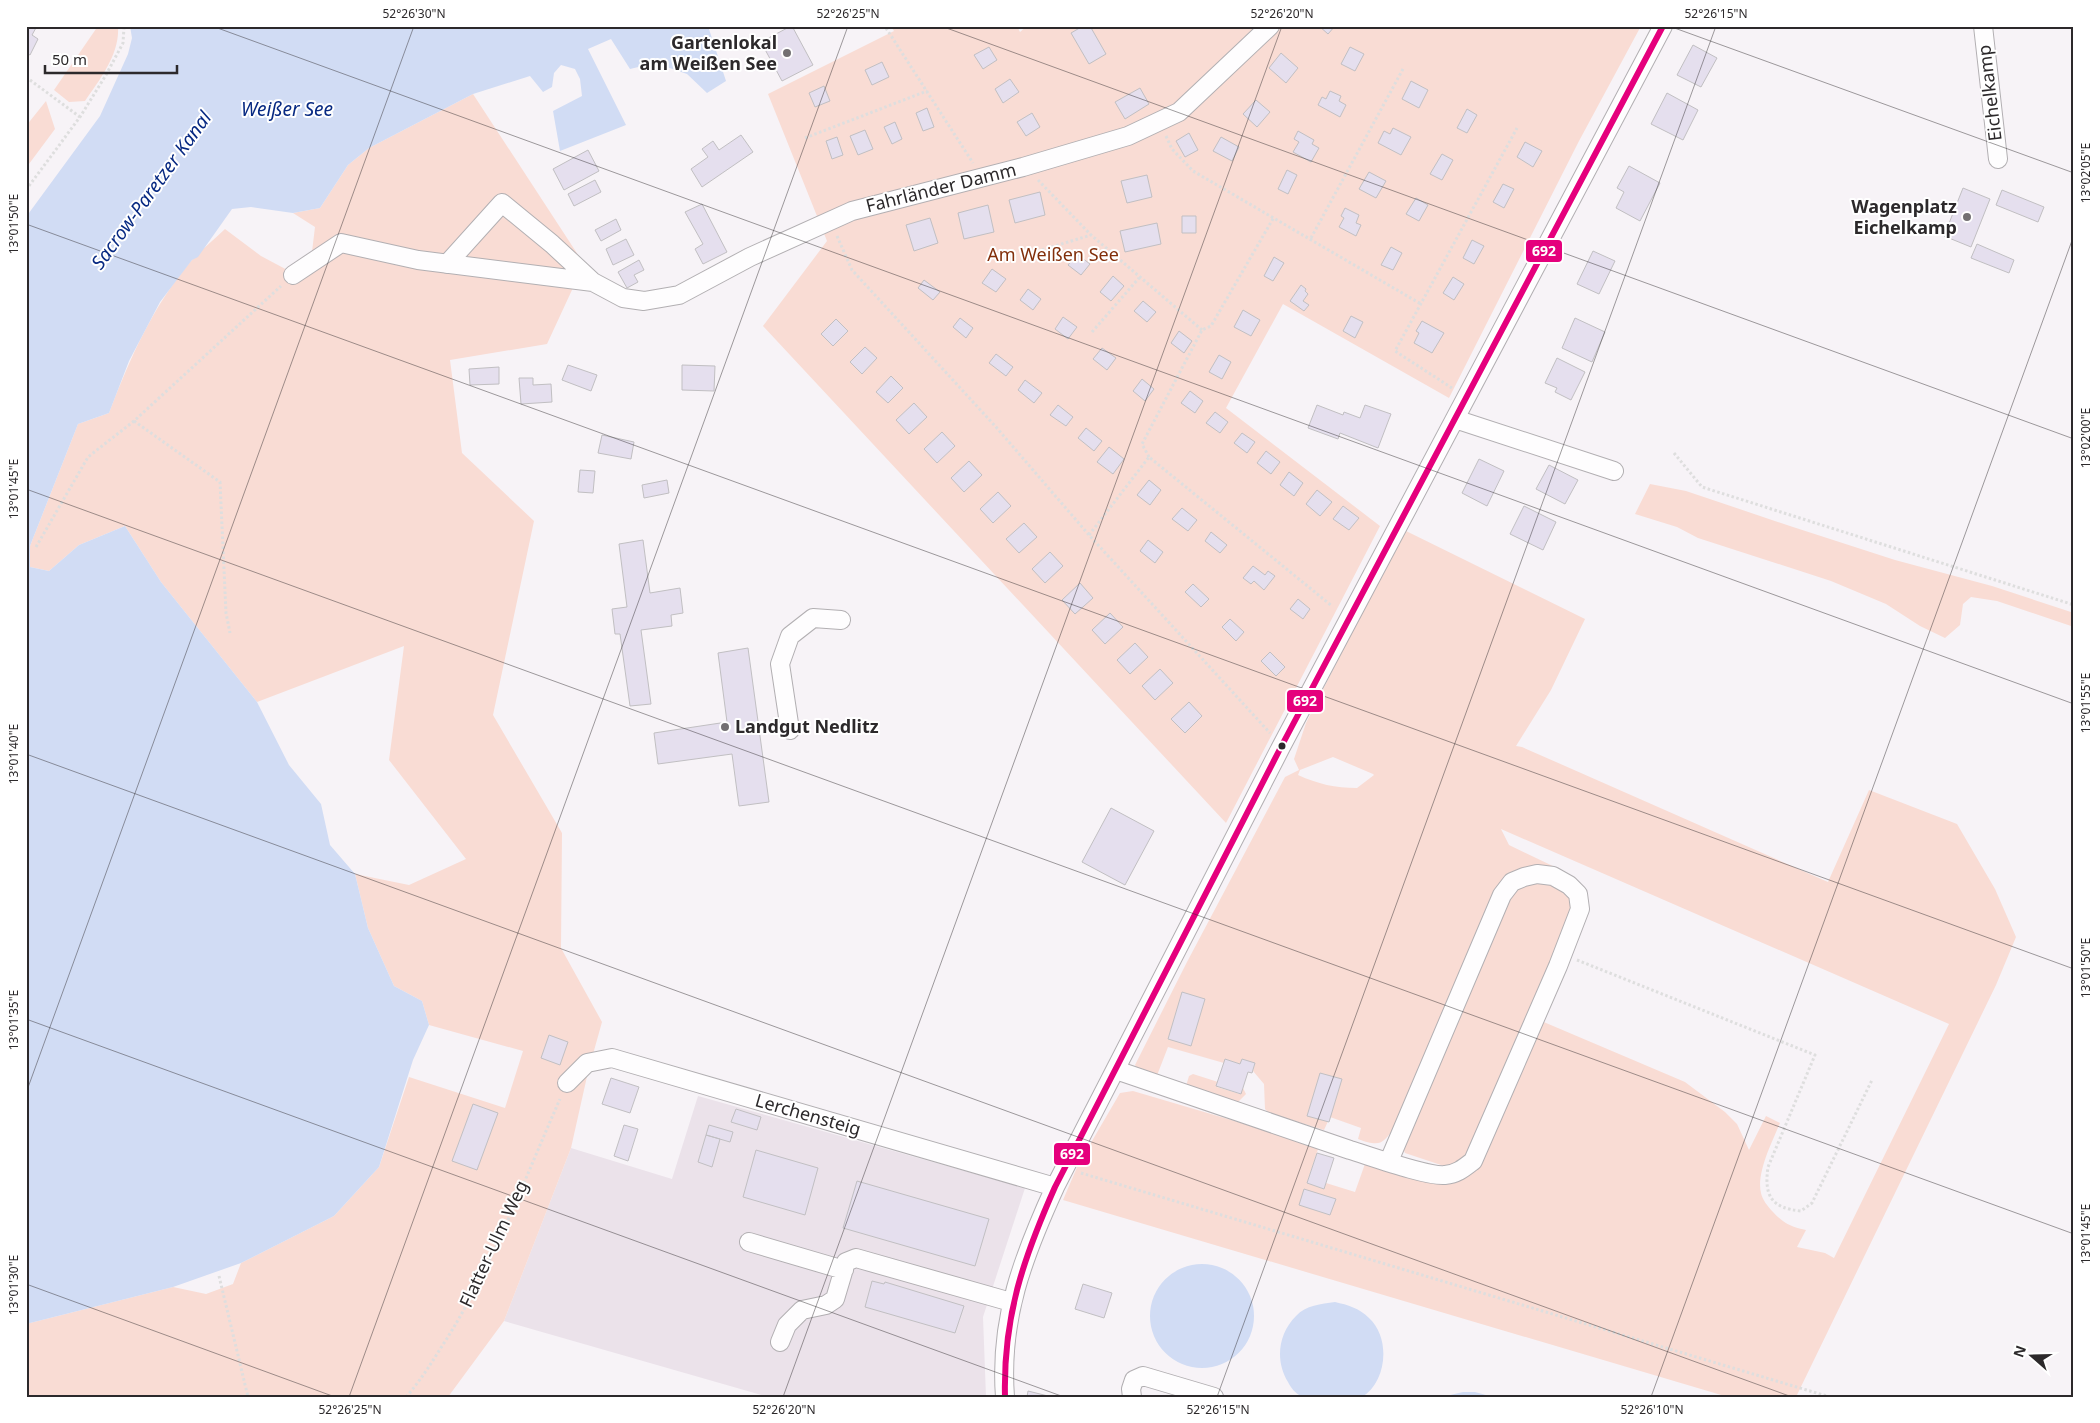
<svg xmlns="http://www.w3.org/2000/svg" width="2100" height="1423" font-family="'Noto Sans',sans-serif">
  <rect width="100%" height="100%" fill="#f7f3f7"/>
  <path fill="#ebe2ea" d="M698,1096L1025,1188L983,1317L986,1397H768L504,1321L571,1148L672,1179Z"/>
  <path fill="#f9dcd4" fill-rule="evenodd" d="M98,26H118C120,54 100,79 85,101L69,102L54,90Z
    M891,26H1017L1020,32L1027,26H1641L1579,141L1449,398L1283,304L1226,408L1380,526L1226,823L763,326L827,241L768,94L894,31Z
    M473,94L584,264L547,344L450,360L462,453L534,521L493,715L562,833L561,948L602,1022L588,1072L571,1148L504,1321L448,1397H26V1324L173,1287L206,1294L233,1284L241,1263L334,1216L379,1167L409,1077L505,1108L523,1051L429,1025L422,1001L394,986L368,928L355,874L409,885L466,859L389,760L404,646L257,702L161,582L125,526L79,545L49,571L30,567V546L78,424L109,413C130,358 153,306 191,261C201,250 214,240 225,229L261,256L291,272L311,260L315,227L293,213L320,208L348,165L369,148Z
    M46,101L55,129L26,168V126Z
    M1650,484L1686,491L1793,527L1895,560L1992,586L2074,613V627L1997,601L1971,597L1963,604L1960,625L1945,638L1920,626L1886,604L1831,581L1698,538L1677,527L1635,514Z
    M1404,530L1585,619L1551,690L1516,746L1522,747L1828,882L1869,790L1957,824L1995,889L2016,937L1996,985L1796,1397H1728L1063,1200L1078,1165L1120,1093L1133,1091L1319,1146L1307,1183L1324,1189L1326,1183L1355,1192L1366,1161L1465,1175L1539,1020L1685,1082L1725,1112L1737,1124L1749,1150L1766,1116L1780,1123C1773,1140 1756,1173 1761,1193C1762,1199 1768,1207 1773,1212C1783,1223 1791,1227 1806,1230L1797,1247L1825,1253L1834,1258L1949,1024L1501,829L1509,845L1557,868L1533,867L1516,871L1397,1124C1383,1143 1382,1148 1358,1139L1361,1128L1330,1117L1324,1130L1269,1113L1265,1109L1264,1084L1253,1071L1255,1063L1242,1059L1240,1064L1225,1059L1224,1063L1168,1047L1156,1078L1139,1071L1135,1065L1187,962L1285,777L1299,770L1294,759L1306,723ZM1333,757L1373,774L1374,775L1357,788C1335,788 1318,784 1298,775L1300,770Z
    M1538,881C1561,887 1569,885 1572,912L1472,1150L1455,1165L1447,1167L1405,1153L1402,1146L1506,900L1517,886Z
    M1193,1074L1218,1082L1217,1087L1240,1094L1243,1088L1246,1094L1237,1103L1186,1086L1189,1076Z"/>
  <path fill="#d1dcf4" d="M130,26H708L726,81L707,93L687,74L655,63L630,69L611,39L588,49L626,125L560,151L553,111L582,96L580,79L575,69L561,65L554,73L552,87L543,92L530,76L473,94L369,148L348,165L320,208L293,213L251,207L232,209L198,257L192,260L160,302L129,361L109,413L78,424L30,546V567L49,571L79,545L125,526L161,582L257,702L289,765L321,804L330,845L355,874L368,928L394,986L422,1001L429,1025L413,1060L379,1167L334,1216L241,1263L173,1287L26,1324V217L100,116L128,54L132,38Z
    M1150 1316a52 52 0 1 1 104 0a52 52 0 1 1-104 0Z
    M1335,1302C1348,1305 1359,1308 1369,1318C1391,1338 1387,1382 1362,1397C1350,1397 1309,1400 1301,1396C1295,1393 1291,1388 1288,1382C1275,1361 1278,1334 1296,1316C1306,1305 1321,1304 1335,1302Z
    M1463,1392H1475L1493,1397H1442Z"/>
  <path fill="#e5dfee" stroke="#c1bfc2" d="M26,26H37L32,35L38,39L30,55L26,53Z
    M791,26H792L813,65L782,81L761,42Z
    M1083,26H1090L1106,54L1089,64L1071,33Z
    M1319,26H1335L1328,34Z
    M1693,45L1717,58L1701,87L1677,75Z
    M989,47L997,60L983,69L974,55Z
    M1350,47L1364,54L1355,71L1341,64Z
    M1281,53L1298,68L1286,83L1269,68Z
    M882,62L889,77L872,85L865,70Z
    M1010,79L1019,92L1003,103L995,89Z
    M1411,81L1428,90L1419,108L1402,99Z
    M824,86L830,101L815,107L809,93Z
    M1140,88L1149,104L1125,119L1115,102Z
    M1330,91L1341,96L1339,101L1346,105L1340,117L1318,105L1322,97L1326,99Z
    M1667,93L1698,110L1683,140L1651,124Z
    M1256,100L1270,112L1257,127L1243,114Z
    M927,108L934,127L923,131L916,113Z
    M1467,109L1477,115L1467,133L1457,128Z
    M1032,113L1040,127L1026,136L1017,122Z
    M895,122L902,139L892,144L884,127Z
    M1393,128L1411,137L1401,155L1378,143L1384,131L1390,134Z
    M865,130L873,149L858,155L850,136Z
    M1298,131L1314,140L1312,144L1319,148L1311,162L1293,152L1299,142L1294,139Z
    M1189,133L1198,150L1185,157L1176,141Z
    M741,135L753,152L702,187L691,169L708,157L702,149L713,141L719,150Z
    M837,137L843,155L832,159L826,141Z
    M1221,137L1239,147L1232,161L1213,151Z
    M1525,142L1542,151L1533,167L1517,157Z
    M588,150L599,171L564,190L553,169Z
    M1442,154L1453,160L1442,180L1430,174Z
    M1629,166L1660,183L1640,221L1616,208L1624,192L1617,188Z
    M1287,170L1297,175L1288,194L1278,189Z
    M1369,172L1386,181L1376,198L1359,189Z
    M1147,175L1152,197L1127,203L1121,181Z
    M595,180L601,192L574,206L568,194Z
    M1503,184L1514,189L1504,208L1493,202Z
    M1963,188L1990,199L1971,247L1944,236Z
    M2002,190L2044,207L2038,222L1996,205Z
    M1040,192L1045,215L1015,223L1009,200Z
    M1416,198L1428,205L1419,221L1406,214Z
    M702,204L727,252L703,264L695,249L703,244L685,212Z
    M988,205L994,232L964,239L958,213Z
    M1345,208L1359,215L1356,223L1361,225L1356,236L1339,227L1344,218L1341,216Z
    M1182,216H1196V233H1182Z
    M930,218L938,243L914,251L906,225Z
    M616,219L621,230L601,241L595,230Z
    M1157,223L1161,244L1125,252L1120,231Z
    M626,239L634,255L613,265L606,249Z
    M1472,240L1484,246L1474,264L1463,258Z
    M1977,244L2014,260L2009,273L1971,258Z
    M1391,247L1402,253L1393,270L1381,265Z
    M1593,251L1615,261L1599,294L1577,284Z
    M1077,254L1090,264L1081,275L1068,265Z
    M1274,257L1284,263L1273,281L1264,276Z
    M639,260L644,270L634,275L638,282L627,288L618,272Z
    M992,269L1006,279L996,292L982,283Z
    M1113,276L1124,286L1111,301L1100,292Z
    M1453,277L1464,284L1454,300L1443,293Z
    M924,280L940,292L933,300L918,288Z
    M1301,285L1306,289L1305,291L1308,294L1303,301L1309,305L1304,311L1290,301Z
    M1028,289L1041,299L1033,310L1020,300Z
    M1143,301L1156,312L1147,322L1134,311Z
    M1243,310L1260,320L1251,336L1234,327Z
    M1351,316L1363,322L1355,338L1343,331Z
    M1063,317L1077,327L1068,339L1055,329Z
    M960,318L973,328L966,338L953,327Z
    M1575,318L1605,332L1592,362L1562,348Z
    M836,319L848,331L833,346L821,334Z
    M1422,321L1444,333L1432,353L1414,343L1419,333L1416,331Z
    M1179,331L1192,341L1184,353L1171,343Z
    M865,347L877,358L862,374L850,362Z
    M1102,348L1116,358L1107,370L1093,359Z
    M996,354L1013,367L1006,376L989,363Z
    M1219,355L1231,362L1222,379L1209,372Z
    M1557,358L1585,372L1571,400L1555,392L1557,388L1545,383Z
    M568,365L597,375L591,391L562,380Z
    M682,365L715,366L714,391L682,390Z
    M499,367V384L470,385L469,369Z
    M891,376L903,388L888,403L876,392Z
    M519,378H533V385L551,384L552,402L521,404Z
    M1142,379L1154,389L1145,401L1133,391Z
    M1025,380L1042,393L1034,403L1018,390Z
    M1190,391L1203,401L1195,413L1181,403Z
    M914,403L927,417L909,434L896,420Z
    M1058,405L1073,417L1066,426L1050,415Z
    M1317,405L1343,415L1344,412L1360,418L1365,405L1391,414L1378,448L1340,433L1338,439L1308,428Z
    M1215,412L1228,422L1220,433L1206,423Z
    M1086,428L1102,441L1094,451L1078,438Z
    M942,432L955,446L937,463L924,449Z
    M1242,433L1255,442L1247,453L1234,443Z
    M602,435L634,442L631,459L598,453Z
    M1109,447L1124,459L1113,474L1097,462Z
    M1266,451L1280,462L1271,474L1257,463Z
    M1479,459L1504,471L1487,506L1462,493Z
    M969,461L982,475L964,492L951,478Z
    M1549,465L1578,480L1565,504L1536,489Z
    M580,470L595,471L593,493L578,492Z
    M1289,472L1303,483L1294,496L1280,485Z
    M667,480L669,493L644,498L642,485Z
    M1149,480L1161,490L1150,505L1137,495Z
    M1317,490L1332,502L1320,516L1306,504Z
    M998,492L1011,506L993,523L980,509Z
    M1343,506L1359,518L1349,530L1333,519Z
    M1524,506L1556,522L1543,550L1510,534Z
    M1182,508L1197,520L1188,531L1172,519Z
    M1024,523L1037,537L1019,553L1006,539Z
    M1211,532L1227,545L1220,553L1205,541Z
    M643,540L650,593L680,588L683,613L671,615L672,626L641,630L651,704L630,706L620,634H615L612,609L627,607L619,544Z
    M1148,540L1163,552L1155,563L1140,551Z
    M1050,552L1063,566L1045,583L1032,569Z
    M1253,566L1265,575L1268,571L1275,576L1264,590L1254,581L1251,584L1243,578Z
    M1080,583L1093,598L1075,614L1062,600Z
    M1193,584L1209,599L1201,607L1185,592Z
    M1298,599L1310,609L1303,619L1290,609Z
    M1110,613L1123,627L1105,644L1092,630Z
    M1230,619L1244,632L1236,641L1222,627Z
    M1135,643L1148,657L1130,674L1117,660Z
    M748,648L769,802L739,806L732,754L658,764L654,733L727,722L718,653Z
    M1270,652L1285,667L1276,676L1261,661Z
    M1160,669L1173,683L1155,700L1142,686Z
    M1189,702L1202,716L1185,733L1171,719Z
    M1111,808L1154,831L1125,885L1082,862Z
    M1182,992L1205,999L1191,1046L1168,1039Z
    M549,1035L568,1042L560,1065L541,1058Z
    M1225,1059L1240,1064L1242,1059L1255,1063L1252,1073L1248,1072L1241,1094L1216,1086Z
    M1320,1073L1342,1079L1329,1122L1307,1116Z
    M611,1078L639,1087L630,1113L602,1104Z
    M473,1104L498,1113L477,1170L452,1161Z
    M736,1109L761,1117L757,1130L731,1122Z
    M624,1125L638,1129L628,1161L614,1156Z
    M709,1125L733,1132L730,1142L706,1135Z
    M706,1135L720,1139L712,1167L698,1162Z
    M756,1150L818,1168L805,1215L743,1197Z
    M1317,1153L1334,1158L1324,1189L1307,1183Z
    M857,1181L989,1219L975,1266L843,1228Z
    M1304,1189L1336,1199L1330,1215L1299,1205Z
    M872,1281L884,1284L885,1282L964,1306L955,1333L865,1307Z
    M1083,1284L1112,1293L1104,1318L1075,1309Z
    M1028,1391L1048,1396V1397H1027Z"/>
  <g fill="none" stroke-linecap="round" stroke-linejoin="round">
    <g stroke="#b2afb2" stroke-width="20">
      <path id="minor" d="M1983,26L1998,159
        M447,264L502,203L552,244L593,282L623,298L644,301L679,295L750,257L852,211L1023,167L1128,136L1179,112L1270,26
        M293,275L341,243L418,260L593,282
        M1455,419L1614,471
        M790,730L780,664L790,636L813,618L841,620
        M1116,1070L1350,1150C1370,1156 1428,1177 1445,1175C1457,1174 1464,1168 1473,1161L1558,966L1580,909L1578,894L1569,885L1553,876L1537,874L1524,877L1512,882L1502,895L1389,1161
        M567,1083L587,1063L612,1058L1055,1187
        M749,1242L844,1270
        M780,1342L787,1325L802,1310L826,1305L835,1299L846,1262L856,1258L1011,1302
        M1005,1397C999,1319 1023,1257 1055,1187L1281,747L1663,26
        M1132,1397L1131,1389L1134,1380L1143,1376L1214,1397"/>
    </g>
    <path stroke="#dedede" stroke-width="3" stroke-dasharray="2.5 2.5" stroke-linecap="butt" d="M886,28L973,163
      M26,77L80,117
      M1166,136L1172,149L1193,171L1421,304
      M805,138L927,91
      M1038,180L1091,235L1202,330
      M26,190L80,117L106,75L123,43L124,27
      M837,236L852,270L996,427L1089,535L1270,733
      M1311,238L1403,69
      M1042,250L1091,235
      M1092,332L1139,278
      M1452,388L1395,351L1517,128
      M134,421L220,482L226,613L230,633
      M1674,453L1702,487L2074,605
      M1149,457L1142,444L1202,330L1211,326L1274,217
      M1089,535L1149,457L1332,606
      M36,547L88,457L134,421L281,286
      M1577,960L1815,1055L1768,1167C1764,1196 1771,1208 1801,1211L1812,1203L1872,1080
      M1081,1173L1830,1397
      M219,1276L248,1397
      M406,1397C422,1379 433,1360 446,1340C493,1265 524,1180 560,1099"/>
    <use href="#minor" stroke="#fefdfe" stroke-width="18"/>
    <g stroke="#fff" stroke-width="10">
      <path id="bus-1" d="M1005,1397C1003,1317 1023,1259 1055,1187L1281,747L1663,26"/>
    </g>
    <use href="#bus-1" stroke="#e5007d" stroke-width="6"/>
  </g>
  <path fill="none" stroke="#2c292b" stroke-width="1" stroke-opacity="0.45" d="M212,26L2074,704M941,26L2074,439M1669,26L2074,173M26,224L2074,969M26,489L2074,1234M26,754L1792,1397M26,1019L1064,1397M26,1093L414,26M26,1284L335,1397M349,1397L848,26M783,1397L1282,26M1217,1397L1716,26M1651,1397L2074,235"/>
  <g fill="#737072" stroke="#fff" stroke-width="2">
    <circle cx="787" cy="53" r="5"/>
    <circle cx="1967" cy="217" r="5"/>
    <circle cx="725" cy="727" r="5"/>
  </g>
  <circle fill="#2c292b" stroke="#fff" stroke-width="2" cx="1282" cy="746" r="4.5"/>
  <g text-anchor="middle" stroke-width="4" stroke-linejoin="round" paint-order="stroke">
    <g font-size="18" font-weight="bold" fill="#2c292b" stroke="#fff" text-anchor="end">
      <text x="777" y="49">Gartenlokal<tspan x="777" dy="21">am Weißen See</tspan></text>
      <text x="1957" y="213">Wagenplatz<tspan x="1957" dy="21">Eichelkamp</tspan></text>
      <text x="735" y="733" text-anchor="start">Landgut Nedlitz</text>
    </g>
    <g font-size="18" fill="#2c292b" stroke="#fff">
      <text transform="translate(1990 93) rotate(-97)" y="6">Eichelkamp</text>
      <text transform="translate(941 188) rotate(-14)" y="6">Fahrländer Damm</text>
      <text transform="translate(808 1115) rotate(16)" y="6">Lerchensteig</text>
      <text transform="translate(494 1244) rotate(-65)" y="6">Flatter-Ulm Weg</text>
    </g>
    <g font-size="18" fill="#822f0b" stroke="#fff">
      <text x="1053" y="261">Am Weißen See</text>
    </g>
    <g font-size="19" font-style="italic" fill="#072982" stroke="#fff">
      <text x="287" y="116">Weißer See</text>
      <text transform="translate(151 190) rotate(-54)" y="7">Sacrow-Paretzer Kanal</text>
    </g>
  </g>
  <g stroke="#fff" stroke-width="2">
    <rect x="1525" y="239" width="38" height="24" rx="5" fill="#e5007d"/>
    <rect x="1286" y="689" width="38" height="24" rx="5" fill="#e5007d"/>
    <rect x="1053" y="1142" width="38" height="24" rx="5" fill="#e5007d"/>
  </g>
  <g font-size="14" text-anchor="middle" font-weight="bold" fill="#fff">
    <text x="1544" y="256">692</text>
    <text x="1305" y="706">692</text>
    <text x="1072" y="1159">692</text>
  </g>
  <rect width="2100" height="1423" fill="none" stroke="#ffffff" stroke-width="55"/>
  <g transform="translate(2032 1356) rotate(290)" stroke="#ffffff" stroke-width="4" paint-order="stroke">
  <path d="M0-4L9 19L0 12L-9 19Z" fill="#2c292b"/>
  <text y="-8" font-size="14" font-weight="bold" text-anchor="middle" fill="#2c292b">N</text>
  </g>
  <path d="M45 65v8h132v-8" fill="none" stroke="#2c292b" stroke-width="2.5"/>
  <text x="52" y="65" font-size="15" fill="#2c292b" stroke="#ffffff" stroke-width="4" paint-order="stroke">50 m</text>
  <rect x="28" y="28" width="2044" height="1368" fill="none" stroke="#2c292b" stroke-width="2"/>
  <g font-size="12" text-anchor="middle" fill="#2c292b">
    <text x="414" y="18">52°26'30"N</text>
    <text x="848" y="18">52°26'25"N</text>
    <text x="1282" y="18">52°26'20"N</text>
    <text x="1716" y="18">52°26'15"N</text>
    <text transform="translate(2086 173) rotate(-90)" y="4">13°02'05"E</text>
    <text transform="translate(14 224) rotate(-90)" y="4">13°01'50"E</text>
    <text transform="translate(2086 438) rotate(-90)" y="4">13°02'00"E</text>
    <text transform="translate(14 489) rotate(-90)" y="4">13°01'45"E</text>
    <text transform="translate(2086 703) rotate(-90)" y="4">13°01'55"E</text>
    <text transform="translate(14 754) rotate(-90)" y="4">13°01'40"E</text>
    <text transform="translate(2086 968) rotate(-90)" y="4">13°01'50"E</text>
    <text transform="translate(14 1020) rotate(-90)" y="4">13°01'35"E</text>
    <text transform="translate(2086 1234) rotate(-90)" y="4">13°01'45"E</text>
    <text transform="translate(14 1285) rotate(-90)" y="4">13°01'30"E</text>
    <text x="350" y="1414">52°26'25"N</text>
    <text x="784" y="1414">52°26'20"N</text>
    <text x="1218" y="1414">52°26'15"N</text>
    <text x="1652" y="1414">52°26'10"N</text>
  </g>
</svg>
